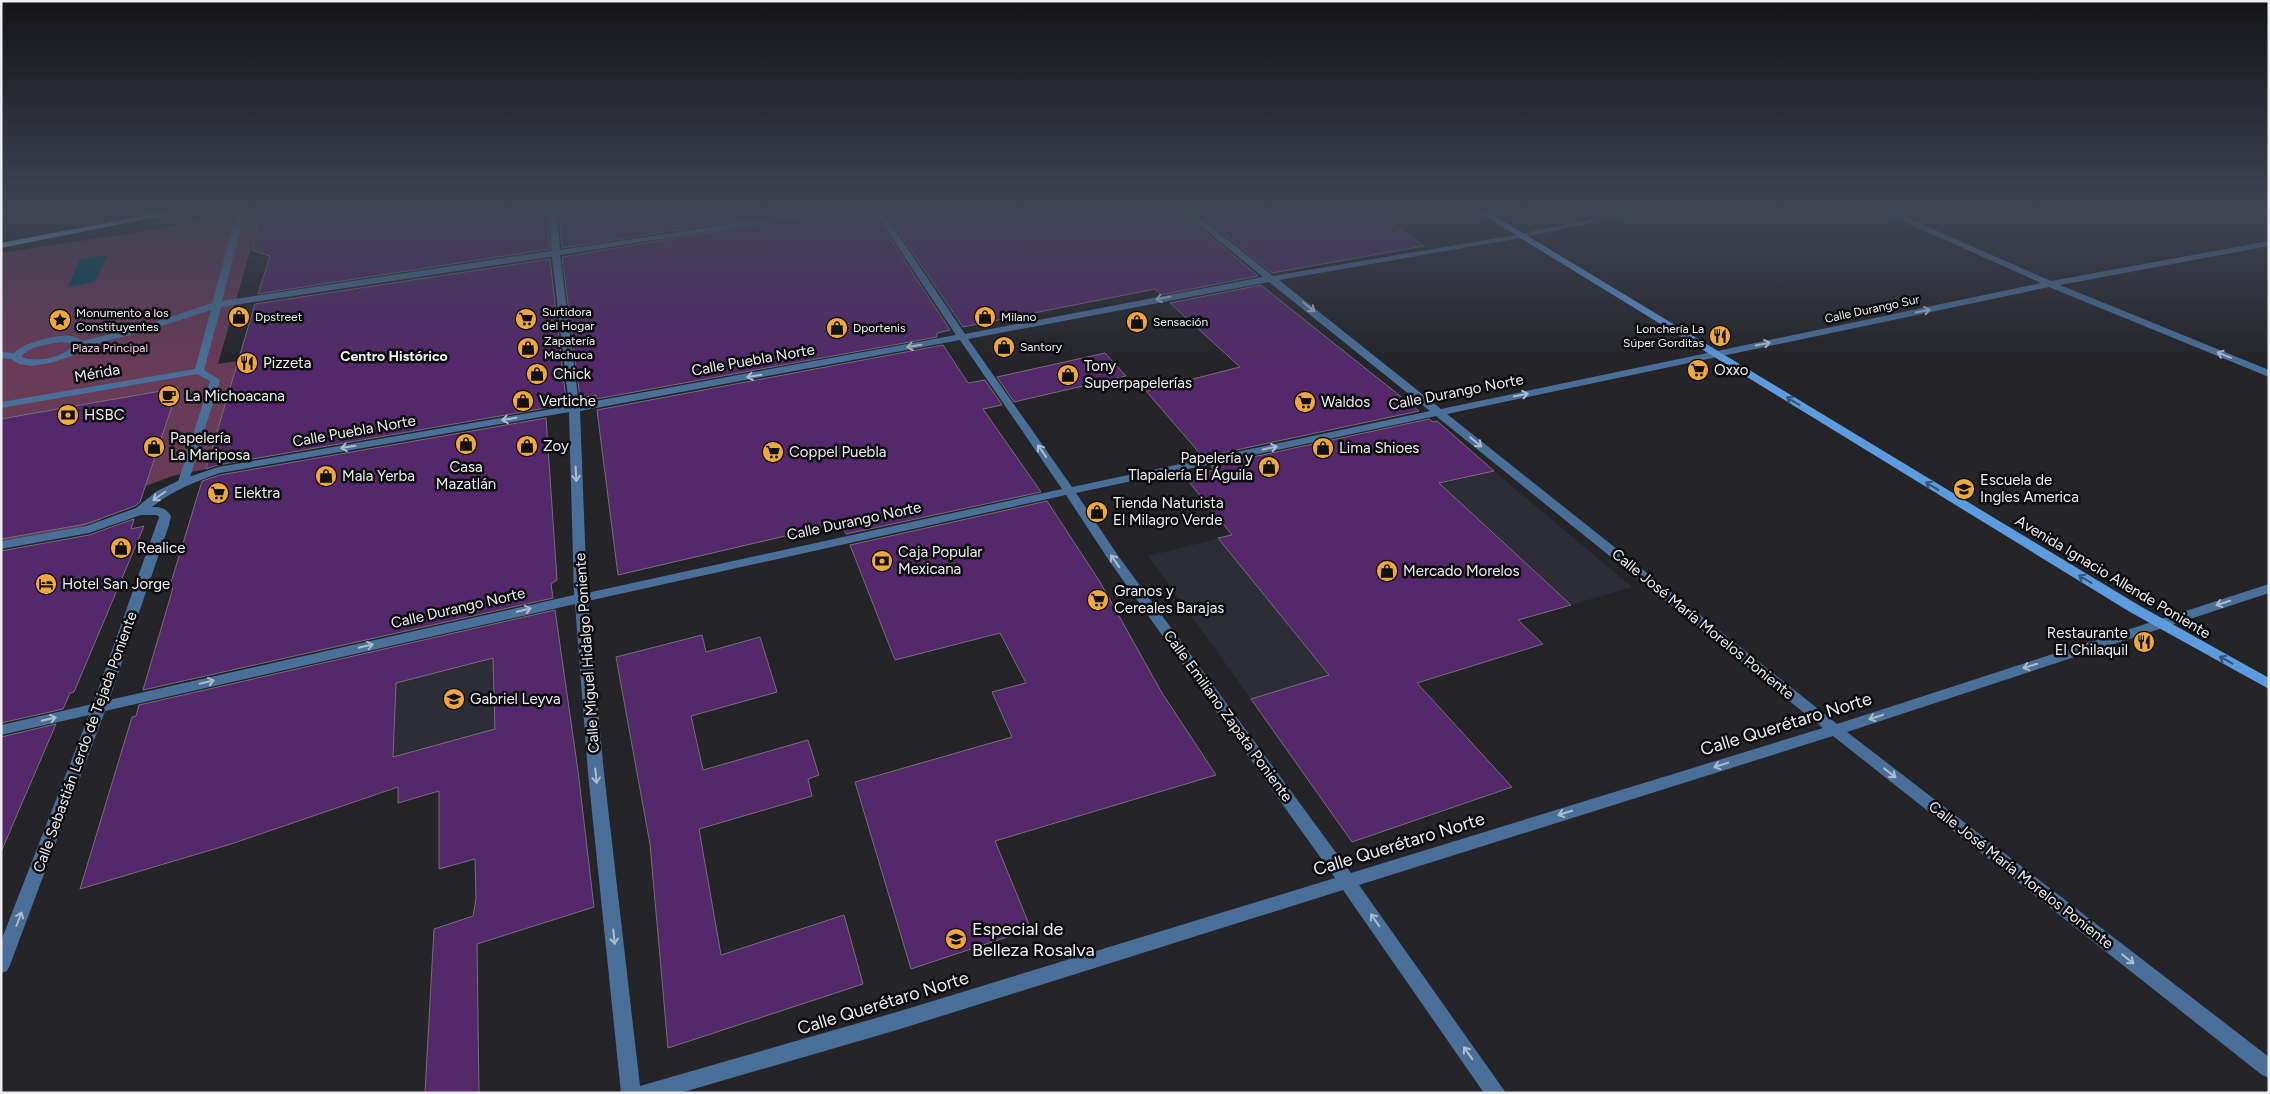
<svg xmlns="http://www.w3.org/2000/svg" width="2270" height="1094" font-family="Figtree,sans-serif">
  <rect width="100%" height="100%" fill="#242429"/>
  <path fill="#2c2d37" d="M1494,471L1632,587L1251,699L1148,556Z
    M556,614L573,736L398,787L341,662Z"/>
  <path fill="#683b57" d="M230,212H261L218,364L238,361L206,469L172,476L141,488L100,520L81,527L1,541V253L159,229Z"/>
  <path fill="#024b5e" d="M107,255L95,282L68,287L80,259Z"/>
  <path fill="#54286b" stroke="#737075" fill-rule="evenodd" d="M261,212H547L550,249L258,294L270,256L252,250Z
    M559,212H794L562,248Z
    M831,212H873L950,330L937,333V337L596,399V395L580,398L562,257Z
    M885,212H1170L1183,223L1192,221L1258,276L1161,295L1155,289L963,327Z
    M1245,212H1376L1424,246L1272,273L1205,219Z
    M550,259L566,400L545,404L546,408L218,465L206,469L255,304Z
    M1261,285L1326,337L1419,411L1203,457L1146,391L1240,367L1170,303Z
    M943,345L968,383L985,380L1002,405L983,409L1041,492L846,534L841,523L618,575L597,410Z
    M1105,353L1126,376L1014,402L997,377Z
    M178,388L140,502L135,506L86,524L1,539V419Z
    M546,418L557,580L551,584L553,598L143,690L173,588L169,589L202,481L220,475Z
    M1429,419L1433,422L1437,421L1494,471L1439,483L1571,605L1518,620L1543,644L1417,683L1512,787L1352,842L1251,699L1329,675L1218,538L1232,535L1185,477L1214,470L1211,466Z
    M1047,501L1100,582L1162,693L1216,775L995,841L1031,929L911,969L855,782L1012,737L992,692L1026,683L1000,633L895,660L850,545Z
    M134,519L131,529L144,526L74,692L70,693L63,709L1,723V551L89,535Z
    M555,610L578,771L594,907L477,944L479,1093H425L434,929L473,916L476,899L475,859L439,869V791L398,803V787L231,844L80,889L132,717L136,716L139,705ZM493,658L495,729L393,757L396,683Z
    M702,635L706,652L760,637L777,692L691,716L703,770L808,740L819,775L808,779L812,796L699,829L721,955L844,915L863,984L668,1048L650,844L616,657Z
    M56,724L1,852V737Z"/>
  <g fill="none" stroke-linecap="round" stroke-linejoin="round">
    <path fill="#4a709a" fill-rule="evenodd" d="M237,212H245L222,301L556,250L560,253L556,256L221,307L204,370L220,380L188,484H180L178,482L210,381L197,374L1,408V402L195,369L211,310L146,331L82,347L72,356L50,363L31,366L19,364L11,359L1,358V352L14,353C24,342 72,328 82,341L140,327L212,303ZM61,342L74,344C64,358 37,363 21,357C29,346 48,344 61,342Z"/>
    <path fill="#4a709a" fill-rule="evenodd" d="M549,212H557L560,250L808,212H829L560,255L579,404L956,335L875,212H883L965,334L1263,277L1184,212H1193L1273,276L1521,234L1626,212H1643L1521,238L1279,280L1441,409L2041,283L1883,212H1894L2051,281L2269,241V246L2060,285L2269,370V377L2049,287L1447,414L1837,724L2269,584V593L1847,732L2269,1057V1078L2262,1075L1833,736L1359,885L1506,1093H1484L1343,890L897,1030L680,1093H621L588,773L575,604L105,711L10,965L7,971L1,973V941L89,715L1,735V725L93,704L159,517L157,515H141L89,533L1,549V541L86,526L136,508L157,491L180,480L218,467L569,406L552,257ZM1269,282L1430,411L1072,487L968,339ZM960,340L1062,489L587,593L580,411ZM569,412L574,595L109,700L169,525L171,516C166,508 161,507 152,507C173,490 195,482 220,473ZM1436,416L1823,728L1351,873L1119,557L1076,493ZM1066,495L1110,562L1335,878L897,1012L640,1086L604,773L588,601Z
      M2255,212H2269V217L2256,214Z"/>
    <path fill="#5d9bdf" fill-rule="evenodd" d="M1478,212H1488L2140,606L2269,678V689L2130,612Z"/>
    <path fill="#8dbbf0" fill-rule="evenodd" d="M163,212H181L1,248V243Z"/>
  </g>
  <defs><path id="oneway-shaft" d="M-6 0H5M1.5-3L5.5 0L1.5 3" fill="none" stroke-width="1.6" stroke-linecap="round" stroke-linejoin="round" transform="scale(1.25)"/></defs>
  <g stroke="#acbcce">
    <use href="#oneway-shaft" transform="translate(1163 298) rotate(169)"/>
    <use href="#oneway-shaft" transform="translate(1309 307) rotate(39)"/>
    <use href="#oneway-shaft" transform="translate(1923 311) rotate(-12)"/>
    <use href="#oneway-shaft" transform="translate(1763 344) rotate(-12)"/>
    <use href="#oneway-shaft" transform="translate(914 346) rotate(170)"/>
    <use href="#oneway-shaft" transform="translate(2224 355) rotate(-158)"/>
    <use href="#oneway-shaft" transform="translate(754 376) rotate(170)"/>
    <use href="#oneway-shaft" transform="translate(1521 395) rotate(-11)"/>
    <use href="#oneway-shaft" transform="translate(509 419) rotate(170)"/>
    <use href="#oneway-shaft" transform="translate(1476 442) rotate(40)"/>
    <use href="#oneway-shaft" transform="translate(348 447) rotate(170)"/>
    <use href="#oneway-shaft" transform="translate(1270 448) rotate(-12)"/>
    <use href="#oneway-shaft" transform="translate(1042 451) rotate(-125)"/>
    <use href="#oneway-shaft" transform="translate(576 474) rotate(87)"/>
    <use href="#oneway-shaft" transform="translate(159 496) rotate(145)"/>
    <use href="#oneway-shaft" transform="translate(1115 561) rotate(-125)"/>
    <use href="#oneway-shaft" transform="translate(2223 603) rotate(162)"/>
    <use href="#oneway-shaft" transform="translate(524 610) rotate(-13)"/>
    <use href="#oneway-shaft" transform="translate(366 646) rotate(-13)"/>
    <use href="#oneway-shaft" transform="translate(2030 666) rotate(162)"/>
    <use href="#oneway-shaft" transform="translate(207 682) rotate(-13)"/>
    <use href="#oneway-shaft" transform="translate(1876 717) rotate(162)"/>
    <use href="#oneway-shaft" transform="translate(49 719) rotate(-13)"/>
    <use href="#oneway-shaft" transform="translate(1721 765) rotate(163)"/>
    <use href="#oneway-shaft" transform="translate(1890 773) rotate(38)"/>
    <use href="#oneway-shaft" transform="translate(596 776) rotate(84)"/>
    <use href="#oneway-shaft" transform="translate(1565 813) rotate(163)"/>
    <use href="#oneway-shaft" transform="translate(19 919) rotate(-69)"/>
    <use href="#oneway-shaft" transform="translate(1375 920) rotate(-125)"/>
    <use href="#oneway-shaft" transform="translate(614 937) rotate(84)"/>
    <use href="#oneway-shaft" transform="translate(2128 959) rotate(38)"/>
    <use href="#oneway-shaft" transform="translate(1468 1053) rotate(-125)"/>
  </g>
  <g stroke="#355478">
    <use href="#oneway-shaft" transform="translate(1793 401) rotate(-149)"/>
    <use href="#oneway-shaft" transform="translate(1932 486) rotate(-149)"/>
    <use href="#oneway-shaft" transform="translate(2085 579) rotate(-149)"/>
    <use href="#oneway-shaft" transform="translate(2226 660) rotate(-151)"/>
  </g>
  <linearGradient id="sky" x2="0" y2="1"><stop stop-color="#141417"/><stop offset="0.58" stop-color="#3f4554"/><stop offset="1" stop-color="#3f4554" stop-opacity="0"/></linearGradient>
  <rect width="2270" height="365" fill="url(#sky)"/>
  <defs>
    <g id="shop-disc" transform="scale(1.125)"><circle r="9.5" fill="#efa73e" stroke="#0d0d10"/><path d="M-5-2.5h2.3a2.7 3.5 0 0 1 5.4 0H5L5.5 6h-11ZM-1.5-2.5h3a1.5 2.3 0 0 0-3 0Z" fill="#111"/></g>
    <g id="supermarket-disc" transform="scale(1.125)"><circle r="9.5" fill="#efa73e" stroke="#0d0d10"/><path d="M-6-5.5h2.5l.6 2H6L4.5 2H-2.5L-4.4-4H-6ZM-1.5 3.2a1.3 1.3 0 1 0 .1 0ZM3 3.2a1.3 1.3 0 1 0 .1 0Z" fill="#111"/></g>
    <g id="sight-disc" transform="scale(1.125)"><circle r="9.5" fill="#efa73e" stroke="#0d0d10"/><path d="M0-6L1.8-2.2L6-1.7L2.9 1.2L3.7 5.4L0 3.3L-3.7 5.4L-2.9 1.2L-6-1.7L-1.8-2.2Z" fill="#111"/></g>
    <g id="restaurant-disc" transform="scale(1.125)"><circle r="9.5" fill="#efa73e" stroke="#0d0d10"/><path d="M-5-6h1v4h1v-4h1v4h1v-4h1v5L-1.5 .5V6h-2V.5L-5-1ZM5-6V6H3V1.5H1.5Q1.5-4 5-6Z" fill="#111"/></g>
    <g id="cafe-disc" transform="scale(1.125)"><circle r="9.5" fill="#efa73e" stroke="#0d0d10"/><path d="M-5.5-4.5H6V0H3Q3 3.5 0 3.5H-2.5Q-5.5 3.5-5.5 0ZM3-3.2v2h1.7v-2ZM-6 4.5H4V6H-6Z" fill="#111"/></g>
    <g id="bank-disc" transform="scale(1.125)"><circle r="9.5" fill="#efa73e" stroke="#0d0d10"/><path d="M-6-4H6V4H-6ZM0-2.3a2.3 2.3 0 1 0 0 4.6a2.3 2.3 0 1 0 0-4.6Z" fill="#111"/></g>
    <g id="university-disc" transform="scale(1.125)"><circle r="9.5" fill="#efa73e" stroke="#0d0d10"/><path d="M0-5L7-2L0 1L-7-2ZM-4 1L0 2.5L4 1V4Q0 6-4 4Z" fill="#111"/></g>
    <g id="hotel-disc" transform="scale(1.125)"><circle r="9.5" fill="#efa73e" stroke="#0d0d10"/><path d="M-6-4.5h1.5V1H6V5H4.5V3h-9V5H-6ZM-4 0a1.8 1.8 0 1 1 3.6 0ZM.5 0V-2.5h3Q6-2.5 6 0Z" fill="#111"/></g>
    <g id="school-disc" transform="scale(1.125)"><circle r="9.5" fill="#efa73e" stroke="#0d0d10"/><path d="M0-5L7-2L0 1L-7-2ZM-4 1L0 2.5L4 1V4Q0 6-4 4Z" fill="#111"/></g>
  </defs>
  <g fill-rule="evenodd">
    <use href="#shop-disc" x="239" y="317"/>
    <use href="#shop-disc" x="985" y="317"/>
    <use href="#supermarket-disc" x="526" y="319"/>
    <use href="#sight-disc" x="60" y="320"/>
    <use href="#shop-disc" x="1137" y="322"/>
    <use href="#shop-disc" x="837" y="328"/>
    <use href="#restaurant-disc" x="1720" y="336"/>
    <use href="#shop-disc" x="1004" y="347"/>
    <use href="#shop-disc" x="528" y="348"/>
    <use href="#restaurant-disc" x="247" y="363"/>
    <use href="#supermarket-disc" x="1698" y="370"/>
    <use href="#shop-disc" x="537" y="374"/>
    <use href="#shop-disc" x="1068" y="375"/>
    <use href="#cafe-disc" x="169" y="396"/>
    <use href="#shop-disc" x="523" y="401"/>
    <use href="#supermarket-disc" x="1305" y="402"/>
    <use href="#bank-disc" x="68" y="415"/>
    <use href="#shop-disc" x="466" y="444"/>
    <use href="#shop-disc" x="527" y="446"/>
    <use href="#shop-disc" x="154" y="447"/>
    <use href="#shop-disc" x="1323" y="448"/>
    <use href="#supermarket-disc" x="773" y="452"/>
    <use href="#shop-disc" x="1269" y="467"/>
    <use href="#shop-disc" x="326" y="476"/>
    <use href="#university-disc" x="1964" y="489"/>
    <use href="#supermarket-disc" x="218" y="493"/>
    <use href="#shop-disc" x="1097" y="512"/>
    <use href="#shop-disc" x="121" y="548"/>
    <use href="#bank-disc" x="882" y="561"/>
    <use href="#shop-disc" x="1387" y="571"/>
    <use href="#hotel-disc" x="46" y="584"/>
    <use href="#supermarket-disc" x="1098" y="600"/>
    <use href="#restaurant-disc" x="2144" y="642"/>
    <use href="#school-disc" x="454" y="699"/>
    <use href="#university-disc" x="956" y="939"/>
  </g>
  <g text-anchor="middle" stroke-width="5" stroke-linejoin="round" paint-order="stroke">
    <g font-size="12" fill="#edeef1" stroke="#0d0d10">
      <text transform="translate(1872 309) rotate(-12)" y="4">Calle Durango Sur</text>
    </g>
    <g font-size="12" fill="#edeef1" stroke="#0d0d10" text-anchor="start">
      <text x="542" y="316">Surtidora<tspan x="542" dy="14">del Hogar</tspan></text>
      <text x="76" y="317">Monumento a los<tspan x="76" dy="14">Constituyentes</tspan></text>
      <text x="255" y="321">Dpstreet</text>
      <text x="1001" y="321">Milano</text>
      <text x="1153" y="326">Sensación</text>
      <text x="853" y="332">Dportenis</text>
      <text x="1704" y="333" text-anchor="end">Lonchería La<tspan x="1704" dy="14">Súper Gorditas</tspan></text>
      <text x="544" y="345">Zapatería<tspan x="544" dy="14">Machuca</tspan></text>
      <text x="1020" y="351">Santory</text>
    </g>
    <g font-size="12" fill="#f4c9e3" stroke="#0d0d10">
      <text x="110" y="352">Plaza Principal</text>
    </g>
    <g font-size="14" font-weight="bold" fill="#edeef1" stroke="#0d0d10">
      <text x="394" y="361">Centro Histórico</text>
    </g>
    <g font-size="15" fill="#edeef1" stroke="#0d0d10">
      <text transform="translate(753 360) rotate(-10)" y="5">Calle Puebla Norte</text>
      <text transform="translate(97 373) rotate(-10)" y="5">Mérida</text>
      <text transform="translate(1456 392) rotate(-11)" y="5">Calle Durango Norte</text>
      <text transform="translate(354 431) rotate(-10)" y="5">Calle Puebla Norte</text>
      <text transform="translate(854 521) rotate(-12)" y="5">Calle Durango Norte</text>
      <text transform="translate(2113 577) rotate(31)" y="5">Avenida Ignacio Allende Poniente</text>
      <text transform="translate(458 608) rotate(-13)" y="5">Calle Durango Norte</text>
      <text transform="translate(1703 624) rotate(39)" y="5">Calle José María Morelos Poniente</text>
      <text transform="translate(587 653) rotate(-94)" y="5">Calle Miguel Hidalgo Poniente</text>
      <text transform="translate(1228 716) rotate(54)" y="5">Calle Emiliano Zapata Poniente</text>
      <text transform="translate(85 742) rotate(-70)" y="5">Calle Sebastián Lerdo de Tejada Poniente</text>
      <text transform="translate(2021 875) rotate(38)" y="5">Calle José María Morelos Poniente</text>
    </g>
    <g font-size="15" fill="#edeef1" stroke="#0d0d10" text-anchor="start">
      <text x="263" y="368">Pizzeta</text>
      <text x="1084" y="371">Tony<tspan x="1084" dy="17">Superpapelerías</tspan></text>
      <text x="1714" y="375">Oxxo</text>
      <text x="553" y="379">Chick</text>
      <text x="185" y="401">La Michoacana</text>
      <text x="539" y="406">Vertiche</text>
      <text x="1321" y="407">Waldos</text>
      <text x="84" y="420">HSBC</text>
      <text x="170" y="443">Papelería<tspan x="170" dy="17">La Mariposa</tspan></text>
      <text x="543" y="451">Zoy</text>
      <text x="1339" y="453">Lima Shioes</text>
      <text x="789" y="457">Coppel Puebla</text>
      <text x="1253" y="463" text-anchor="end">Papelería y<tspan x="1253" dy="17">Tlapalería El Águila</tspan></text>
      <text x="466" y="472" text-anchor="middle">Casa<tspan x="466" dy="17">Mazatlán</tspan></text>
      <text x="342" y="481">Mala Yerba</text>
      <text x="1980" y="485">Escuela de<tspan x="1980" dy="17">Ingles America</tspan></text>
      <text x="234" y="498">Elektra</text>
      <text x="1113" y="508">Tienda Naturista<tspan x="1113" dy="17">El Milagro Verde</tspan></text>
      <text x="137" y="553">Realice</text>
      <text x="898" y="557">Caja Popular<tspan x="898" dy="17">Mexicana</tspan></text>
      <text x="1403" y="576">Mercado Morelos</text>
      <text x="62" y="589">Hotel San Jorge</text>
      <text x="1114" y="596">Granos y<tspan x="1114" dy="17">Cereales Barajas</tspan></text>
      <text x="2128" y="638" text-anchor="end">Restaurante<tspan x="2128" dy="17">El Chilaquil</tspan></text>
      <text x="470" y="704">Gabriel Leyva</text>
    </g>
    <g font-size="18" fill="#edeef1" stroke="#0d0d10">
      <text transform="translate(1786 724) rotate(-17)" y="6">Calle Querétaro Norte</text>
      <text transform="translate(1399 844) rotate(-17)" y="6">Calle Querétaro Norte</text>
      <text transform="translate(883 1003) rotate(-17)" y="6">Calle Querétaro Norte</text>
    </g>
    <g font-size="18" fill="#edeef1" stroke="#0d0d10" text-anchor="start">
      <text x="972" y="935">Especial de<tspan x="972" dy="21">Belleza Rosalva</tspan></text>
    </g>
  </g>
  <rect width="2270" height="1094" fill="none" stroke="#edeef1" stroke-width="5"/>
</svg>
